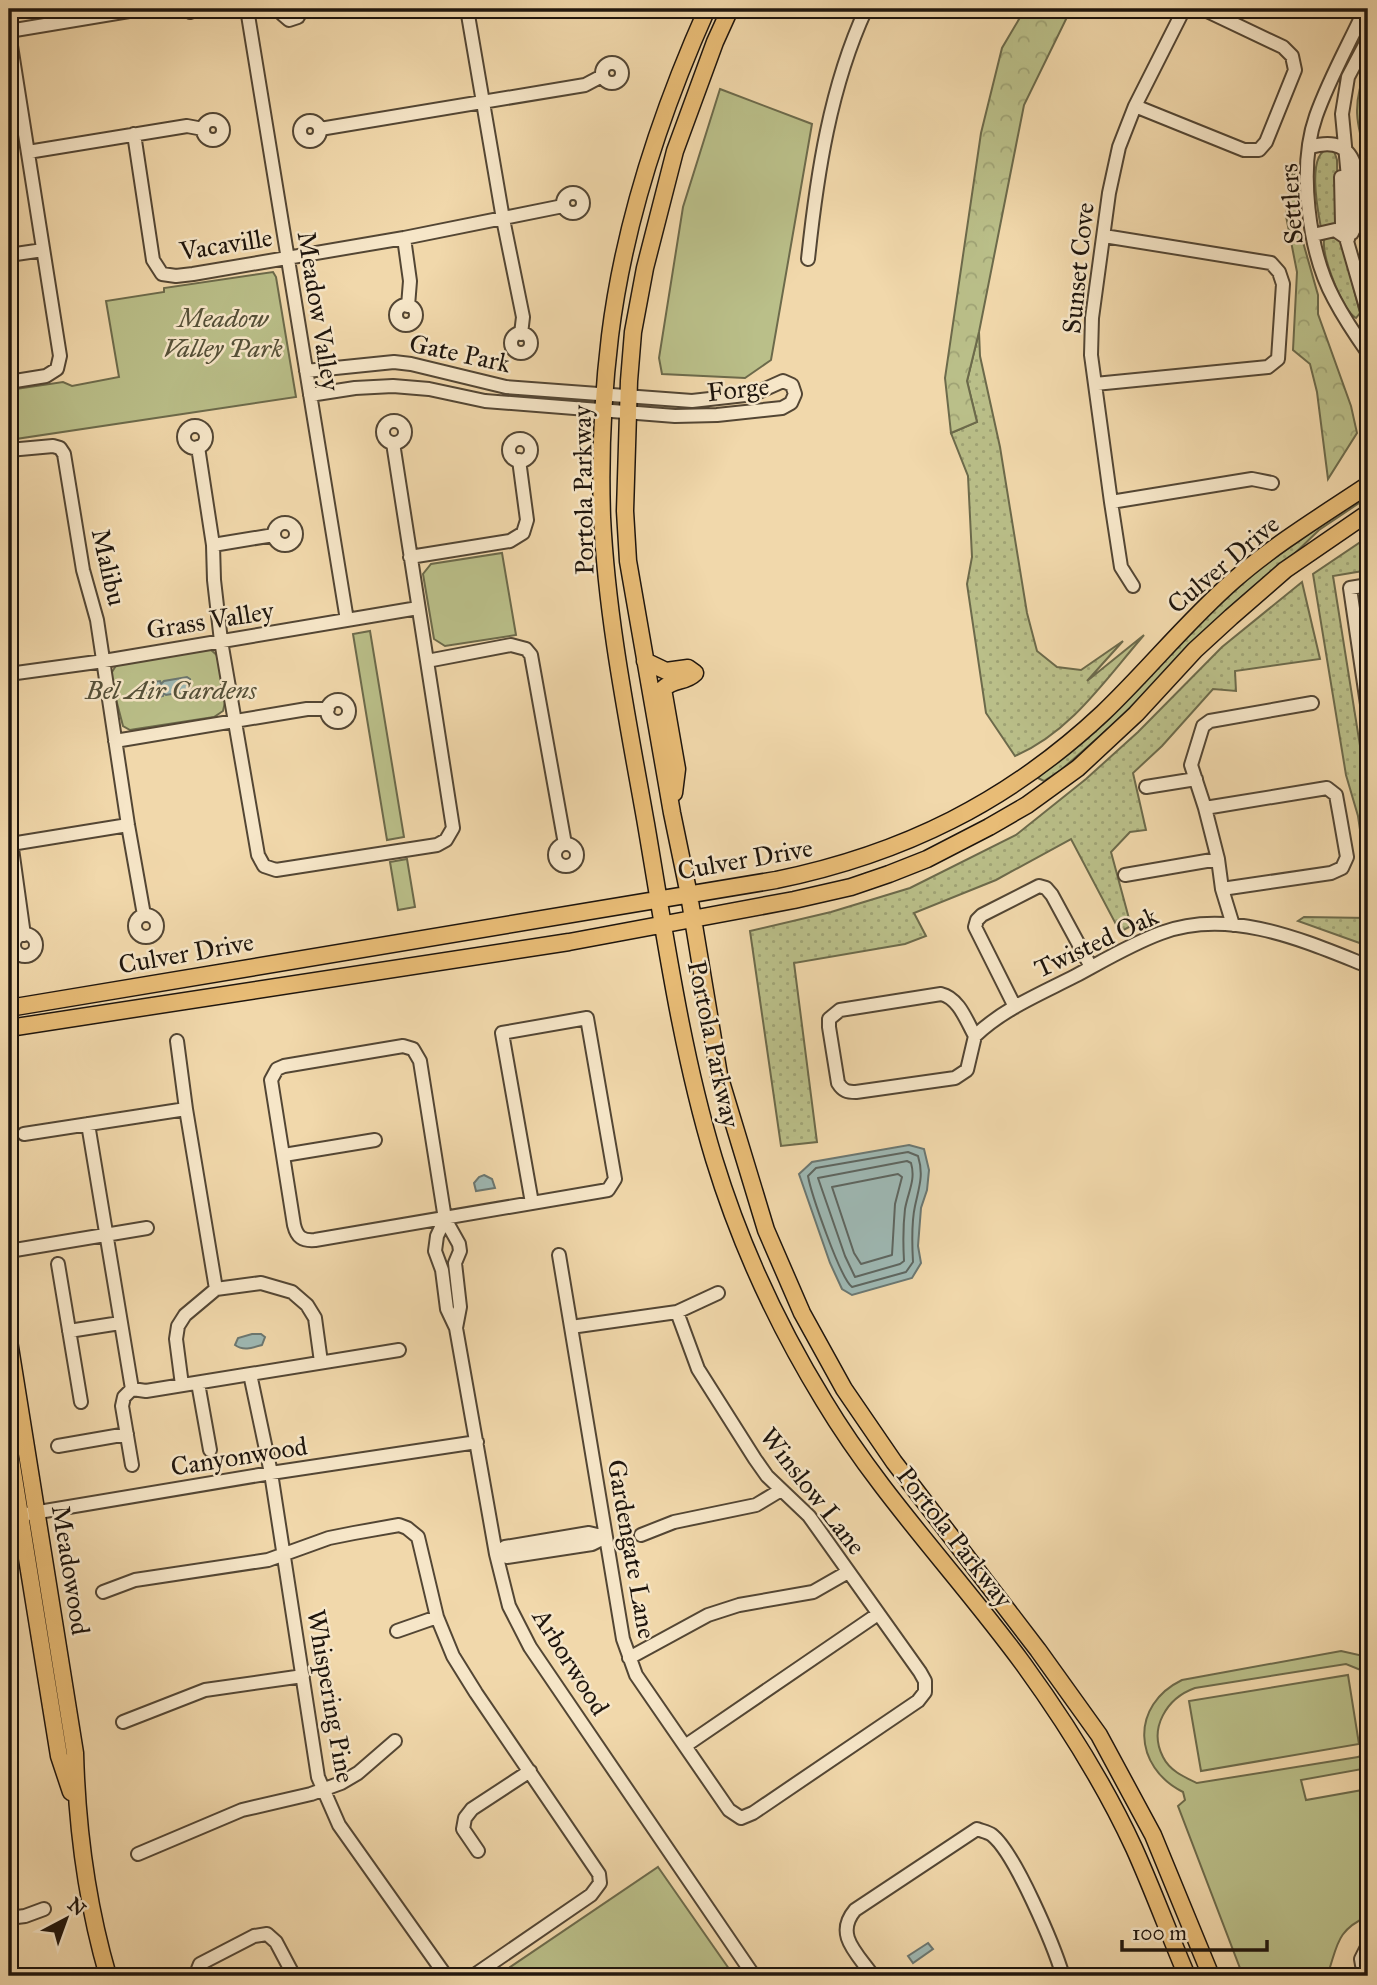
<svg xmlns="http://www.w3.org/2000/svg" width="1377" height="1985" font-family="'IM FELL Great Primer',serif">
  <defs>
    <pattern id="grass-dots" width="8" height="8" patternUnits="userSpaceOnUse" patternTransform="scale(1.75)"><rect width="8" height="8" fill="#babf89"/><path d="M2 2h.1M6 6h.1" fill="none" stroke="#9fa375" stroke-width="1.8" stroke-linecap="round"/></pattern>
    <pattern id="forest-crowns" width="20" height="18" patternUnits="userSpaceOnUse" patternTransform="scale(1.75)"><rect width="20" height="18" fill="#babf89"/><path d="M2 6a3 3 0 1 1 6 0M12 15a3 3 0 1 1 6 0" fill="none" stroke="#9fa375"/></pattern>
  </defs>
  <rect width="100%" height="100%" fill="#f1d8ab"/>
  <filter id="stains"><feTurbulence type="fractalNoise" baseFrequency=".00286" numOctaves="4"/><feColorMatrix values="0 0 0 0 .2 0 0 0 0 .09 0 0 0 0 .02 0 0 0 .5 -.17"/></filter>
  <radialGradient id="worn" r=".72"><stop offset=".6" stop-color="#630" stop-opacity="0"/><stop offset="1" stop-color="#630" stop-opacity=".3"/></radialGradient>
  <path fill="url(#grass-dots)" stroke="#6c6a4b" stroke-width="2" d="M1329,149L1334,151L1337,160L1338,224L1321,228C1318,212 1306,152 1329,149Z
    M1331,235L1341,240L1360,313L1356,318C1342,309 1322,257 1324,240Z
    M979,332L980,356L1000,447L1027,613L1037,651L1057,667L1081,670L1123,641L1087,681L1144,635C1106,679 1070,733 1015,756L986,713L967,584L972,557L968,476L951,433L977,422L967,381Z
    M1368,493V497L1319,530L1288,560L1213,623L1116,722L1061,770L1044,781L1038,778L1039,776L1249,576Z
    M1368,537V578H1365L1363,571L1333,576L1368,796V884L1358,816L1346,775L1313,574Z
    M1302,582L1320,659L1235,671L1236,691L1213,689L1162,746L1133,773L1146,830L1130,832L1111,852L1131,926L1120,932L1071,839L996,880L914,913L926,936L905,944L794,963L817,1142L781,1146L750,931L831,912L910,888L1016,835L1086,779L1138,732L1222,647Z
    M1304,917L1368,918V946L1298,921Z"/>
  <path fill="url(#forest-crowns)" stroke="#6c6a4b" stroke-width="2" d="M1025,9H1071L1024,105L979,332L967,381L977,422L951,433L945,378L981,133L1002,48Z
    M1294,164L1299,228L1318,295V314L1351,406L1357,433L1328,479L1317,392L1310,364L1293,350L1297,272L1286,216Z"/>
  <path fill="#babf89" stroke="#6c6a4b" stroke-width="2" d="M1368,66V162C1356,124 1351,103 1368,66Z
    M720,89L812,124L771,360L745,378L662,374L659,358L683,207Z
    M273,272L276,277L296,397L9,440V390L63,382L72,386L119,377L106,301L164,292V288Z
    M502,553L516,635L445,646L434,639L423,574L431,564Z
    M370,631L404,837L387,840L353,634Z
    M210,649L220,658L225,702L223,711L214,717L136,729L130,730L123,726L111,680L112,672L117,664Z
    M407,859L415,907L398,910L390,862Z
    M1341,1651L1368,1657V1673L1346,1664L1195,1688C1167,1698 1148,1728 1163,1757C1170,1771 1184,1777 1197,1783L1358,1757L1368,1751V1768L1301,1780L1306,1800L1368,1789V1916C1335,1931 1338,1946 1327,1976H1243L1178,1806L1185,1800L1183,1792C1133,1767 1130,1705 1182,1680Z
    M1348,1675L1359,1744L1201,1771L1189,1701Z
    M658,1867L734,1976H497Z"/>
  <path fill="#9eb8b3" stroke="#6b7771" stroke-width="2" d="M187,677L190,679L191,688L189,691L166,695L163,693V696L148,699L145,683L160,681L161,684L164,681Z
    M909,1145L924,1149L929,1170L927,1190L921,1208L918,1246L921,1263L912,1278L852,1295L842,1289L830,1263L799,1174L812,1162Z
    M484,1175L492,1179L495,1188L476,1191L474,1183L479,1177Z
    M252,1334H261L265,1337L262,1345C252,1348 243,1351 235,1345L238,1338Z
    M928,1943L933,1949L913,1963L908,1956Z"/>
  <g fill="none" stroke-linecap="round" stroke-linejoin="round">
    <path stroke="#5e6660" stroke-width="2" d="M908,1152L918,1156C924,1175 919,1187 915,1206C911,1224 912,1244 913,1262L906,1272L852,1287C840,1278 811,1193 808,1176L816,1168Z
      M907,1161L911,1163C916,1180 908,1192 905,1209C903,1226 903,1243 904,1261L900,1264L855,1277L845,1256L818,1178Z
      M898,1174L902,1177L895,1204L892,1255L861,1264L854,1253L832,1187Z"/>
    <g stroke="#534634" stroke-width="16">
      <path id="minor" d="M185,9L190,12L198,9
        M247,9L347,620
        M281,9L282,14L289,20L298,17L301,9
        M467,9L503,219L523,317L521,334
        M1365,9C1349,44 1329,79 1316,116C1298,167 1308,251 1334,299C1344,318 1356,336 1368,353
        M9,31L141,9
        M9,33L60,356L57,369L46,376L9,382
        M602 73a10 10 0 1 1 20 0a10 10 0 1 1-20 0Z
        M1135,106L1244,150H1259L1266,142L1295,70L1292,56L1283,47L1203,9
        M203 130a10 10 0 1 1 20 0a10 10 0 1 1-20 0Z
        M300 131a10 10 0 1 1 20 0a10 10 0 1 1-20 0Z
        M320,129L585,85L602,76
        M134,134L153,260L162,274L176,276L193,274L404,238L563,206
        M1310,147C1350,135 1358,162 1359,195C1359,202 1362,211 1360,218C1359,222 1354,228 1352,233
        M28,152L187,126L203,129
        M1341,177L1342,224L1368,314
        M563 203a10 10 0 1 1 20 0a10 10 0 1 1-20 0Z
        M1313,235L1335,230L1348,239
        M404,238L410,281L408,306
        M1348,239L1352,220L1342,114L1348,77L1368,39
        M9,255L43,250
        M808,259C817,174 830,87 866,9
        M396 315a10 10 0 1 1 20 0a10 10 0 1 1-20 0Z
        M511 343a10 10 0 1 1 20 0a10 10 0 1 1-20 0Z
        M306,371L394,362L411,364L506,387L692,401L754,394L783,381L792,385L795,394L791,403L782,408L717,415L675,416L485,401L429,389L393,386L355,388L310,395
        M1095,384L1268,367L1278,359L1283,284L1279,272L1271,263L1104,236
        M383 432a11 11 0 1 1 22 0a11 11 0 1 1-22 0Z
        M184 437a11 11 0 1 1 22 0a11 11 0 1 1-22 0Z
        M509 450a11 11 0 1 1 22 0a11 11 0 1 1-22 0Z
        M198,447L213,545L214,580L221,641L258,855L264,866L276,870L437,845L446,840L453,828L393,443
        M9,450L53,446L60,448L64,454L83,570L97,620L128,825L144,915
        M1111,502L1252,479L1272,483
        M274 534a11 11 0 1 1 22 0a11 11 0 1 1-22 0Z
        M213,545L274,535
        M410,557L510,541L523,533L527,520L519,460
        M1368,585L1350,588L1368,711
        M1133,586L1121,567L1111,502L1091,355L1092,318L1109,193L1119,147L1135,106L1184,9
        M427,661L511,645L526,649L531,655L565,844
        M9,674L104,661L418,608
        M327 711a11 11 0 1 1 22 0a11 11 0 1 1-22 0Z
        M115,741L307,709H328
        M1146,787L1196,779
        M1205,808L1327,788L1336,795L1340,817L1347,857L1342,868L1331,873L1222,889
        M9,827L24,935
        M11,844L128,825
        M555 855a11 11 0 1 1 22 0a11 11 0 1 1-22 0Z
        M1125,875L1218,859
        M135 926a11 11 0 1 1 22 0a11 11 0 1 1-22 0Z
        M1233,925L1222,889L1218,859L1205,808L1191,765L1203,726L1210,721L1312,703
        M14 945a11 11 0 1 1 22 0a11 11 0 1 1-22 0Z
        M941,994C959,998 967,1022 975,1036L967,1070L955,1078L856,1092C847,1092 843,1091 838,1083L829,1027V1019L840,1010Z
        M1015,1007L975,927L977,920L982,915L1039,886L1046,888L1052,895L1091,967
        M975,1036C1003,1009 1040,994 1075,976C1103,961 1131,944 1161,933C1230,907 1305,941 1368,966
        M177,1041L186,1109L216,1289
        M88,1124L132,1389
        M24,1134L186,1109
        M284,1155L375,1140
        M445,1219L437,1236L435,1251L442,1270L447,1309L456,1328L496,1554L509,1606L530,1647L754,1976
        M9,1251L147,1228
        M559,1255L623,1639L636,1675L729,1810L741,1818L753,1813L918,1701L925,1692V1681L920,1672L809,1516L767,1476L755,1459L698,1369L677,1312
        M58,1264L81,1402
        M571,1327L677,1312L718,1293
        M456,1328L460,1307L455,1263L460,1251L459,1244L445,1219L420,1061L413,1049L403,1046L284,1066L277,1069L271,1080L294,1225C297,1237 302,1241 315,1240L608,1190L615,1179L587,1018L502,1033L532,1203
        M69,1331L120,1323
        M250,1374L271,1473L318,1777L339,1825L446,1976
        M198,1383L210,1450
        M182,1385L176,1339L178,1326L185,1315L216,1289L261,1283L292,1292L307,1305L315,1318L321,1362
        M132,1389L146,1391L399,1350
        M132,1389L124,1397L122,1406L132,1465
        M58,1446L127,1434
        M9,1517L271,1473L477,1442
        M641,1535L674,1522L756,1505L781,1490
        M496,1554L505,1547L589,1533L606,1537
        M496,1554L507,1557L592,1544L606,1537
        M103,1592L135,1580L268,1560L329,1538L354,1533L399,1525L407,1528L418,1537L437,1617L453,1656L476,1693L599,1874L600,1883L591,1895L473,1976
        M397,1631L437,1617
        M629,1658L708,1615L739,1605L813,1592L848,1572
        M123,1722L205,1690L303,1676
        M685,1746L878,1614
        M478,1851L463,1829L465,1818L472,1809L530,1771
        M138,1854L242,1810L311,1794L341,1783L358,1773L395,1741
        M9,1918L25,1916L44,1909
        M199,1976L198,1969L200,1964L254,1936L267,1934L276,1942L294,1976
        M873,1976C857,1953 834,1935 855,1910L977,1829C982,1831 988,1832 992,1835C1015,1853 1054,1946 1063,1976
        M1364,1976L1361,1959L1368,1945"/>
    </g>
    <g stroke="#1e150d" stroke-width="19">
      <path id="major" d="M707,9C661,112 624,223 610,336C603,394 600,459 602,517C607,620 628,722 646,824C665,935 681,1050 714,1159C740,1244 778,1326 824,1401C881,1496 959,1576 1024,1665C1066,1723 1104,1783 1134,1848C1153,1890 1169,1934 1187,1976
        M730,9L715,42L675,151L645,268L633,332L629,381L625,511L628,561L672,813L689,895L719,1075L766,1230L802,1313L844,1389L894,1462L1038,1650L1099,1735L1153,1835L1211,1976
        M645,661L666,671L688,668L695,673C685,683 674,678 663,689L677,769L674,793
        M9,1008L776,880C903,854 1008,802 1103,713C1148,670 1187,621 1234,580C1275,544 1323,515 1368,485
        M9,1028L569,942L794,900L851,887L889,874L927,859L989,827L1027,805L1078,768L1136,714L1195,650L1231,617L1285,570L1368,513
        M9,1341L75,1753C77,1828 87,1904 108,1976
        M9,1447L59,1756L71,1792"/>
    </g>
    <use href="#minor" stroke="#f6e6c8" stroke-width="12"/>
    <use href="#major" stroke="#e8bc76" stroke-width="16"/>
  </g>
  <g text-anchor="middle" stroke-width="5" stroke-linejoin="round" paint-order="stroke">
    <g font-size="26" fill="#1e150d" stroke="#f6e6c8">
      <text transform="translate(1291 204) rotate(-94)" y="9">Settlers</text>
      <text transform="translate(226 244) rotate(-9)" y="9">Vacaville</text>
      <text transform="translate(1078 268) rotate(-84)" y="9">Sunset Cove</text>
      <text transform="translate(319 311) rotate(81)" y="9">Meadow Valley</text>
      <text transform="translate(460 353) rotate(12)" y="9">Gate Park</text>
      <text transform="translate(738 389) rotate(-6)" y="9">Forge</text>
      <text transform="translate(583 490) rotate(-91)" y="9">Portola Parkway</text>
      <text transform="translate(1223 564) rotate(-40)" y="9">Culver Drive</text>
      <text transform="translate(109 567) rotate(77)" y="9">Malibu</text>
      <text transform="translate(210 620) rotate(-9)" y="9">Grass Valley</text>
      <text transform="translate(745 859) rotate(-10)" y="9">Culver Drive</text>
      <text transform="translate(1096 942) rotate(-25)" y="9">Twisted Oak</text>
      <text transform="translate(186 953) rotate(-10)" y="9">Culver Drive</text>
      <text transform="translate(714 1044) rotate(78)" y="9">Portola Parkway</text>
      <text transform="translate(239 1456) rotate(-9)" y="9">Canyonwood</text>
      <text transform="translate(813 1491) rotate(52)" y="9">Winslow Lane</text>
      <text transform="translate(955 1537) rotate(52)" y="9">Portola Parkway</text>
      <text transform="translate(632 1549) rotate(80)" y="9">Gardengate Lane</text>
      <text transform="translate(71 1570) rotate(81)" y="9">Meadowood</text>
      <text transform="translate(571 1662) rotate(58)" y="9">Arborwood</text>
      <text transform="translate(331 1696) rotate(80)" y="9">Whispering Pine</text>
    </g>
    <g font-size="26" font-style="italic" fill="#555038" stroke="#f6e6c8">
      <text x="223" y="327">Meadow<tspan x="223" dy="30">Valley Park</tspan></text>
      <text x="171" y="699">Bel Air Gardens</text>
    </g>
  </g>
  <rect width="1377" height="1985" fill="none" stroke="#f1d8ab" stroke-width="35"/>
  <rect x="10" y="10" width="1356" height="1964" fill="none" stroke="#1e150d" stroke-width="3.5"/>
  <rect x="18" y="18" width="1342" height="1950" fill="none" stroke="#1e150d" stroke-width="2"/>
  <g transform="translate(66 1919) rotate(41)" stroke="#f6e6c8" stroke-width="5" paint-order="stroke">
  <path d="M0-5L12 26L0 18L-12 26Z" fill="#1e150d"/>
  <text y="-10" font-size="19" font-weight="bold" text-anchor="middle" fill="#1e150d">N</text>
  </g>
  <path d="M1122 1940v10h145v-10" fill="none" stroke="#1e150d" stroke-width="3.5"/>
  <text x="1132" y="1940" font-size="21" fill="#1e150d" stroke="#f6e6c8" stroke-width="5" paint-order="stroke">100 m</text>
  <rect width="100%" height="100%" filter="url(#stains)"/>
  <rect width="100%" height="100%" fill="url(#worn)"/>
</svg>
